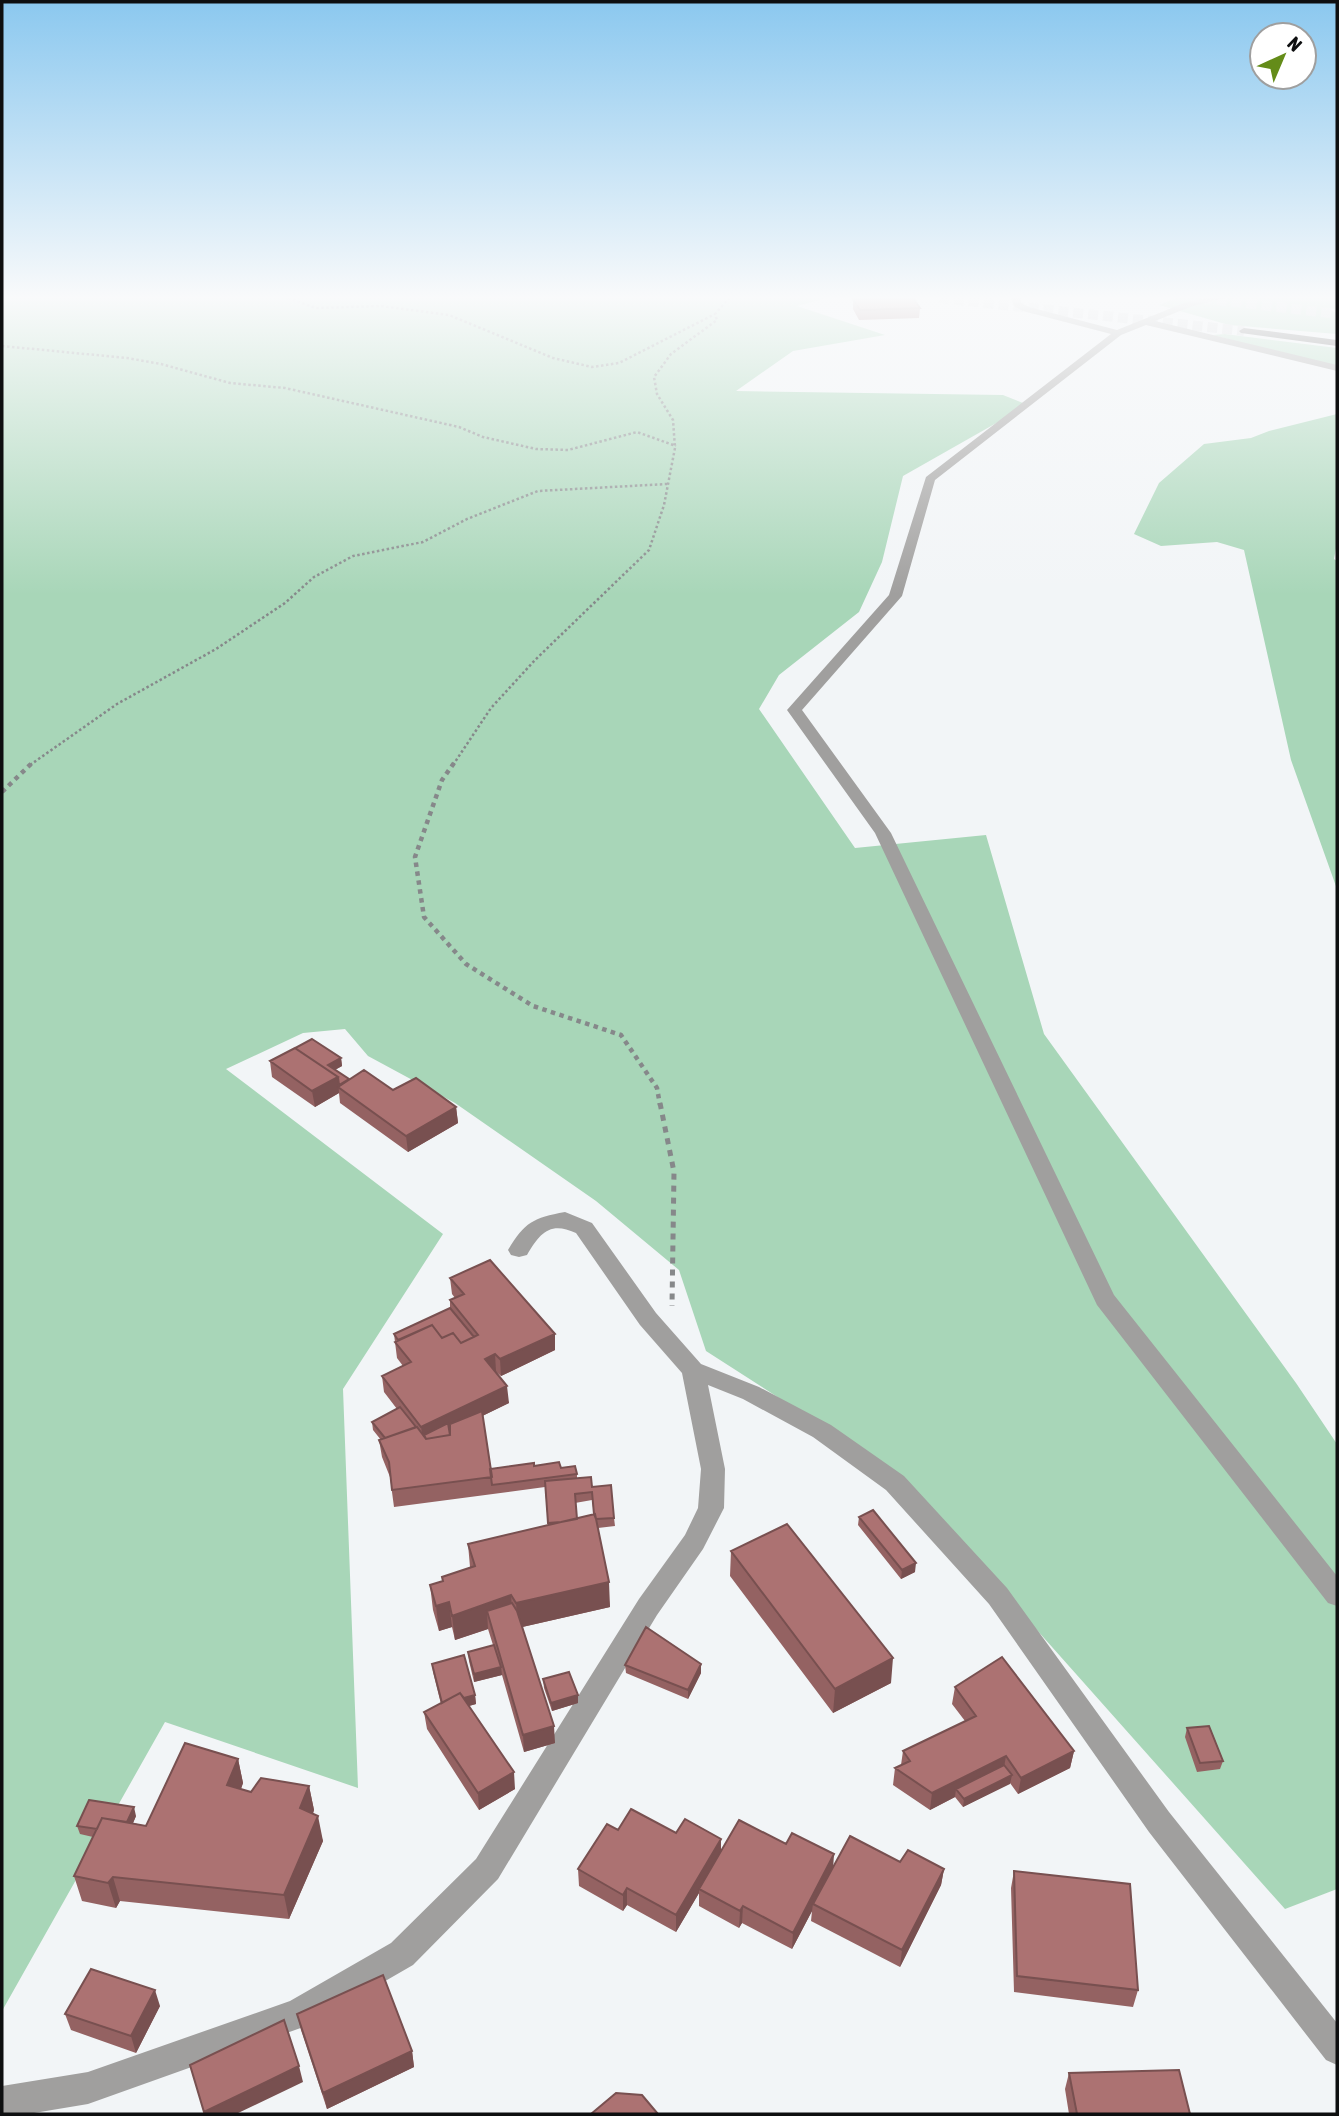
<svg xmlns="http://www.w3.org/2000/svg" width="1339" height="2116" font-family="'Asap Condensed',sans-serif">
  <rect width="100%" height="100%" fill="#f2f5f7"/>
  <path fill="#a8d6b8" d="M2,298H827L797,306L885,335L793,351L736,391L1003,395L1028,405L903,476L882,562L859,612L779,675L759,709L855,848L986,835L1044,1034L1296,1383L1337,1444V1889L1285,1909L900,1476L706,1351L679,1270L596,1201L455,1103L368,1056L345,1029L303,1033L226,1069L443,1234L343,1389L358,1788L165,1722L2,2011Z
    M1176,298H1337V309L1326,308L1337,313V334L1229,325L1159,305Z
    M1225,334L1337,348V368L1213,335Z
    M1337,414V543L1334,559L1337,561V889L1291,760L1244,550L1217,542L1161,546L1134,534L1159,483L1204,444L1251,438L1269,431Z"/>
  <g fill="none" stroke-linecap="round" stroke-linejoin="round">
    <path stroke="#d0d2d4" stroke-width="10" stroke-dasharray="10 5" stroke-linecap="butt" d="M939,298L1244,331
      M1202,298L1337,314"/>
    <path stroke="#86888a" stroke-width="2.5" stroke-dasharray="2.5 2.5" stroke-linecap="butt" d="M288,298L316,308L381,306L449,315L553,358L592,367L619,363L715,314
      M2,346L127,358L161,364L230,383L285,388L459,427L483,437L536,449L568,450L637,432L676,446
      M30,765L117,704L216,649L285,603L314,577L353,556L423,542L467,519L538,491L667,484
      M453,765L491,708L535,660L649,550L664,505L675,448L673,420L657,394L654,377L671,354L717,320L715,314L729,298"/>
    <path stroke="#86888a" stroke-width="4.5" stroke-dasharray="4.5 4.5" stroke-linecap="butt" d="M454,763L442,780L415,857L424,917L466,964L533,1006L621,1035L657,1088L660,1105
      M2,792L32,763"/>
    <path stroke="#86888a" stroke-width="5" stroke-dasharray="6 6" stroke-linecap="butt" d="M660,1103L674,1172L672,1306"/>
    <path fill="#a09f9e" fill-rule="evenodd" d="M1011,298H1020L1021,303L1029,307L1117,330L1184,303L1206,298H1225L1190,307L1155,321L1337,365V371L1146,325L1121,335L935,480L902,596L802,710L891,833L1114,1295L1337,1576V1606L1328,1603L1097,1305L875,833L787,710L889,595L926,477L1111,334L1023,311L1014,306Z
      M565,1212L592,1223L656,1313L701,1364L759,1387L831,1425L904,1476L1007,1588L1169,1812L1337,2023V2065L1326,2060L1149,1832L989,1604L886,1490L813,1437L743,1399L708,1385L725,1469L724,1508L703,1549L657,1615L498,1879L413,1965L309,2025L88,2104L28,2114H2V2086L88,2072L290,2001L391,1943L476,1859L639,1599L685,1535L698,1508L701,1469L682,1373L640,1325L576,1233C550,1221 540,1233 527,1255L519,1257L511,1255L508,1250C525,1222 533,1218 565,1212Z"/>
    <path fill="#4f4d4c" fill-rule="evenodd" d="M1244,328L1337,340V346L1241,333L1239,331Z"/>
  </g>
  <path fill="#946262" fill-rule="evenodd" d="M853,299L920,308L919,318L859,320L853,309Z
    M341,1058L342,1066L335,1070L349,1080L393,1090L456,1107L458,1123L408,1152L340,1103L339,1093L315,1107L272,1077L270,1061Z
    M450,1278L555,1350L501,1376L495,1371L509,1403L482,1416L490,1469L534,1466L561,1468L577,1474V1478L592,1487L614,1518L615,1526L598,1528L610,1607L522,1627L555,1743L524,1752L502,1675L474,1682L469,1661L468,1652L493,1645L488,1629L455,1640L452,1627L439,1631L433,1610L430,1585L443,1581L470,1567L468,1544L548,1525L545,1487L394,1507L390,1477L382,1457L379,1440H381L373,1430L372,1422L397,1409L384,1392L382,1376L403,1366L397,1358L394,1334L450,1308V1300L455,1298L452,1294ZM592,1500L594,1515L577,1519L575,1503Z
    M859,1517L915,1572L901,1579L858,1525Z
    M731,1551L891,1683L833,1713L730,1576Z
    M432,1664L475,1695L476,1704L469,1706L515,1789L479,1810L427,1729L424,1712L441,1704L433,1672Z
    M625,1665L701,1673L688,1699L626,1673Z
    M543,1679L578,1695V1703L552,1711L544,1688Z
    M955,1687L1074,1751L1070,1768L1018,1794L1010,1783L963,1807L955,1797L930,1810L893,1785L895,1768L901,1765L903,1751L965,1721L952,1704Z
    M1187,1728L1223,1761L1220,1769L1197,1772L1185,1737Z
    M238,1759L243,1783L241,1789L251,1792L309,1786L314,1810L313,1814L323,1841L289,1919L120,1901L116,1908L82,1901L74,1876L93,1837L80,1834L77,1826L136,1816L133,1823L146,1826Z
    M618,1830L676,1833L721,1851L786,1844L833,1866L900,1862L944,1869L941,1885L900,1967L811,1921L812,1911L792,1949L742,1923L739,1928L699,1906V1893L676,1932L627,1905L623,1911L579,1886L578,1869Z
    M1014,1871L1138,1990L1133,2007L1014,1992L1011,1888Z
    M160,2006L136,2053L71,2030L65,2014Z
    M297,2014L412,2051L414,2067L327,2109L301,2030Z
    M1069,2073L1190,2114H1069L1065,2089Z"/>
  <path fill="#785050" d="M341,1058L342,1066L329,1073L328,1065Z
    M338,1077L339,1093L315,1107L312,1091Z
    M456,1107L458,1123L408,1152L406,1136Z
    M555,1334V1350L501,1376L500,1359Z
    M495,1354L496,1371L486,1375L485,1359Z
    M507,1386L509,1403L425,1444L423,1441L421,1427Z
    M916,1563L915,1572L901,1579L902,1570Z
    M609,1582L610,1607L518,1628L516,1603Z
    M511,1595L513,1620L487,1611L488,1629L455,1640L452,1616Z
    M449,1602L452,1627L439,1631L436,1606Z
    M893,1658L891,1683L833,1713L835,1689Z
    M701,1664V1673L688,1699V1690Z
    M501,1667L502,1675L474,1682V1674Z
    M475,1695L476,1704L443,1713L442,1704Z
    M578,1695V1703L552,1711L551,1703Z
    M554,1726L555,1743L524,1752L523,1735Z
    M1074,1751L1070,1768L1018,1794L1021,1778Z
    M1006,1756L1003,1773L956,1789L955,1797L930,1810L932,1793Z
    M238,1759L243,1783L233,1810L227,1785Z
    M514,1772L515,1789L479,1810L478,1793Z
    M1012,1775L1010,1784L963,1807L964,1799Z
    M309,1786L314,1810L305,1833L300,1808Z
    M134,1807L136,1816L125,1842L122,1834Z
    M318,1816L323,1841L289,1919L284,1895Z
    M721,1839V1856L699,1889V1893L676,1932V1915Z
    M834,1854L833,1870L813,1904L812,1911L792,1949L793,1933Z
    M944,1869L941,1885L900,1967L902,1950Z
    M113,1877L120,1901L116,1908L108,1883Z
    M627,1888V1905L623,1911V1895Z
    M743,1906L742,1923L739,1928L740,1911Z
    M155,1990L160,2006L136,2053L131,2036Z
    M412,2051L414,2067L327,2109L323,2093Z
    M299,2066L303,2082L236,2114H205L204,2112Z"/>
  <path fill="#ac7272" stroke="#785050" stroke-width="2" d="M870,298H913L920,308L860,310L853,299Z
    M312,1039L341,1058L328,1065L349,1079L339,1085L338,1077L295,1048Z
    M295,1048L338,1077L312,1091L270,1061Z
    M364,1070L393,1090L416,1078L456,1107L406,1136L338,1087Z
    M490,1260L555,1334L500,1359L495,1354L485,1359L507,1386L421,1427L382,1376L411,1362L395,1342L432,1325L442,1338L453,1333L461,1343L478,1335L450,1300L464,1294L450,1278Z
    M450,1308L474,1337L461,1343L453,1333L442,1338L432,1325L398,1340L394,1334Z
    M400,1407L416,1427L385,1438L372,1422Z
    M482,1411L492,1477L392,1490L389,1462L379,1440L417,1427L426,1439L450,1435V1424Z
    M448,1423L450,1435L426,1439L424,1435Z
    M559,1462L561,1468L575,1466L577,1474L492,1485L490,1469L534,1463V1466Z
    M591,1477L592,1487L611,1485L614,1518L596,1519L594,1514L592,1492L575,1494L577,1519L561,1522L548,1523L545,1481Z
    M873,1510L916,1563L902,1570L859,1517Z
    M595,1514L609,1582L516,1603L511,1595L452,1616L449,1602L436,1606L430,1585L443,1581L442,1577L475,1566L468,1544Z
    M787,1524L893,1658L835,1689L731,1551Z
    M512,1603L517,1611L554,1726L523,1735L487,1611Z
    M646,1627L701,1664L688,1690L625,1665Z
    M494,1645L501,1667L474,1674L468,1652Z
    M464,1655L475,1695L464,1698L460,1693L442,1703L432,1664Z
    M1002,1657L1074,1751L1021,1778L1006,1756L932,1793L895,1768L910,1761L903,1751L976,1716L955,1687Z
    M569,1672L578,1695L551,1703L543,1679Z
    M460,1693L514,1772L478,1793L424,1712Z
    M1209,1726L1223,1761L1200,1763L1187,1728Z
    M185,1743L238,1759L227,1785L251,1792L261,1778L309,1786L300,1808L318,1816L284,1895L113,1877L108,1883L74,1876L102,1818L146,1826Z
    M1004,1765L1012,1775L964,1799L956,1789Z
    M89,1800L134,1807L127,1822L102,1818L97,1829L77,1826Z
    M631,1809L676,1833L685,1819L721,1839L676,1915L627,1888L623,1895L578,1869L607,1824L618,1830Z
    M739,1820L786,1844L792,1833L834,1854L793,1933L743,1906L740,1911L699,1889Z
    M850,1836L900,1862L908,1850L944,1869L902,1950L813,1904Z
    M1014,1871L1130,1884L1138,1990L1017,1976Z
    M91,1969L155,1990L131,2036L65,2014Z
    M383,1975L412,2051L323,2093L297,2014Z
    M284,2020L299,2066L204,2112L190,2065Z
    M1179,2070L1190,2114H1077L1069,2073Z
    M616,2093L642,2095L658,2114H591Z"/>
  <linearGradient id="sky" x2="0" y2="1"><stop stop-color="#8bc8ef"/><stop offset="0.5" stop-color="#f9fafb"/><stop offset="1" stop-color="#f9fafb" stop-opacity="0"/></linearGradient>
  <rect width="1339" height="595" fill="url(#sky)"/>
  <rect width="1339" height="2116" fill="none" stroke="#0e0f10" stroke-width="7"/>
  <g transform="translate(1283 56) rotate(44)"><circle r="33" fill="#ffffff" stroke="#9f9f9f" stroke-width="2"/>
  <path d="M0-5L12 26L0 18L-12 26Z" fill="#648c19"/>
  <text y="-10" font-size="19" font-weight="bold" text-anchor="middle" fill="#0e0f10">N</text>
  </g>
</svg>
